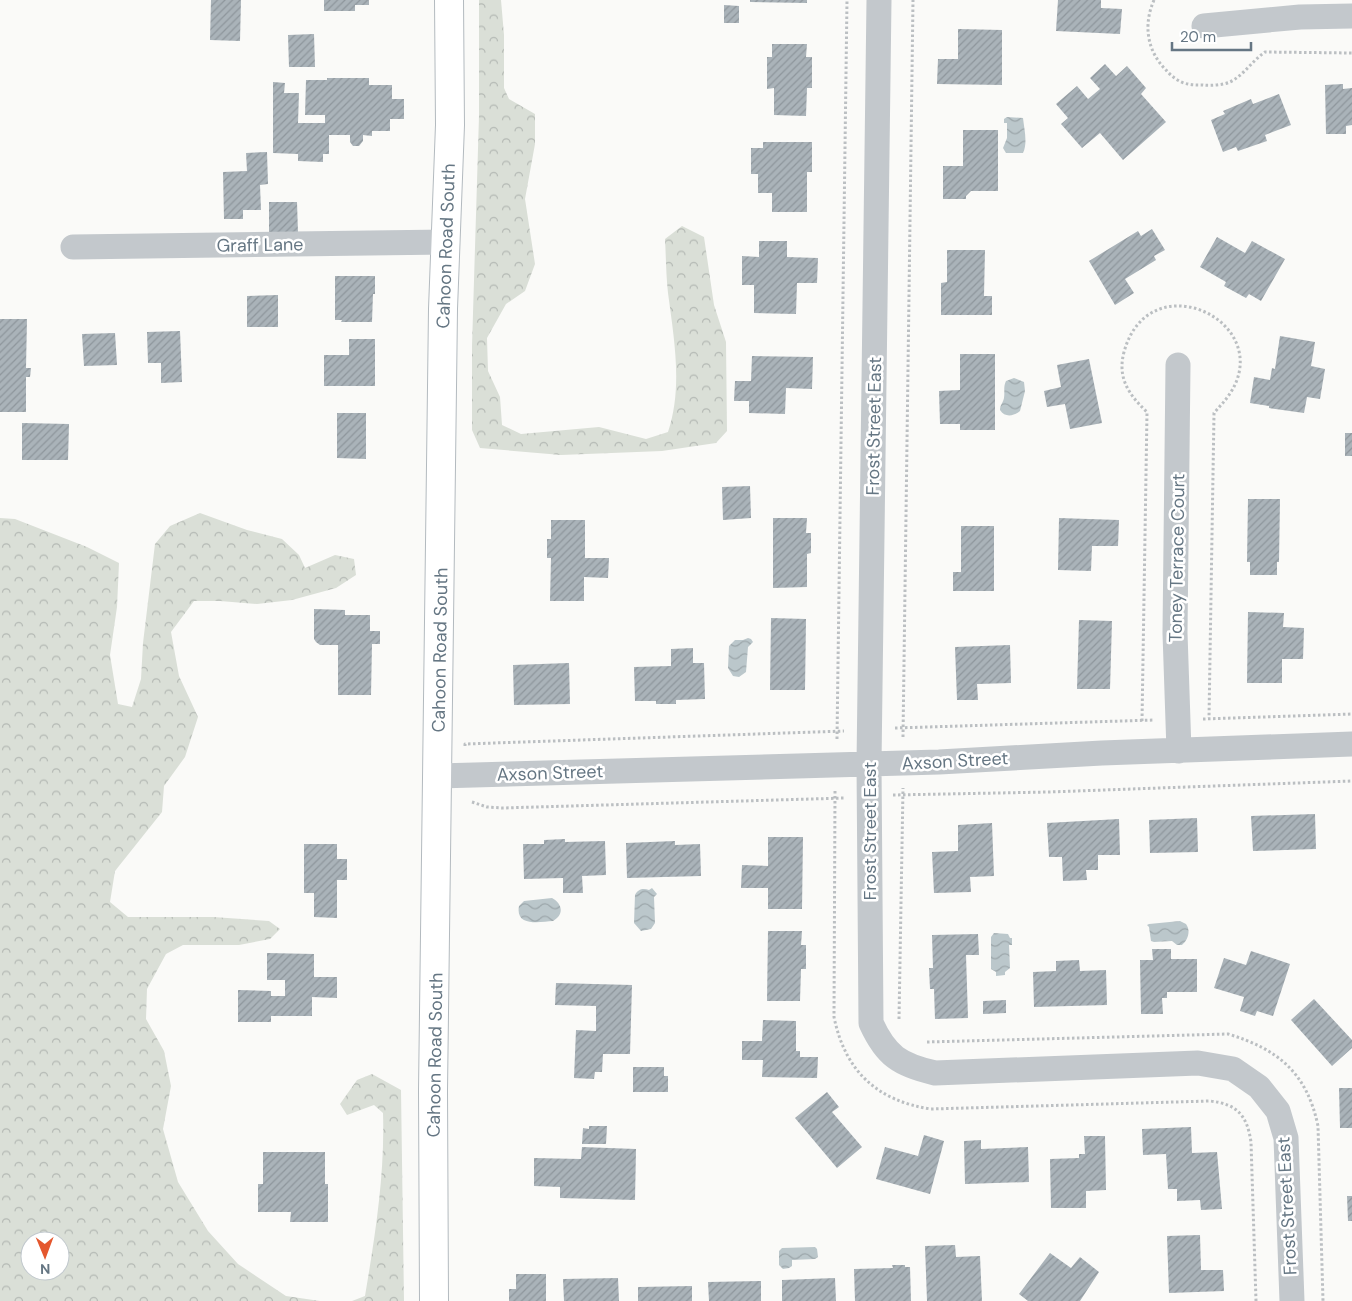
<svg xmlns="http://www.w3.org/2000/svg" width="1352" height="1301" font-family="'DM Sans',sans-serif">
  <defs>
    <pattern id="forest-crowns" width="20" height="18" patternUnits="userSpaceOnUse" patternTransform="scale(1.25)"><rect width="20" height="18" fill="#dadfd7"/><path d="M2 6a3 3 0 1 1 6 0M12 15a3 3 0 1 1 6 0" fill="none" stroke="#b4b9b4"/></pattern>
    <pattern id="water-waves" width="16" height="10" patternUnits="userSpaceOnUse" patternTransform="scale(1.25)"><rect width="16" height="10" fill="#bbc7cb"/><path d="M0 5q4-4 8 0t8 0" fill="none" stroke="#9ca6aa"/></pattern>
    <pattern id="building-hatch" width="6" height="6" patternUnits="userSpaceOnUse" patternTransform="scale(1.25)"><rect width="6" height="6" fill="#aab3b9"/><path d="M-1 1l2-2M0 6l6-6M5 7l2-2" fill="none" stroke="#8e969c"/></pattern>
  </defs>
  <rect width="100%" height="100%" fill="#fafaf8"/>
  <path fill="url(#forest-crowns)" fill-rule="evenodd" d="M479,0H501L504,35V88L509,99L535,114V144L525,199L535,264L525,291L506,304L487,338L488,371L500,397L502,425L521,434L599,427L646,439L668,432C683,387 674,339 668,293C666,275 666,257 665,239L682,226L704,237L714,305L726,342L727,431L716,443L662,451L561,455L480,448L472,430V346L479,116Z
    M200,513L247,530L282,539L299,555L305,568L335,555L354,559L356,575L336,588L292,600L257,604L220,601H194L171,632L179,676L198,717L185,757L164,786L162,812L115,871L110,902L128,917H213L269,921L280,929L270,939L239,945H183L166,954L147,989L146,1019L164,1051L171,1086L163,1129L178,1182L208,1231L238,1264L286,1296L320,1301H0V518L15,519L87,547L119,563L117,607L110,655L118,704L132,707L141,679L143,643L155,544L170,526ZM30,1241H60V1271H30Z
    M372,1074L401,1090L404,1301H352L365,1296C375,1236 385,1175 383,1113L374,1105L347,1115L340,1104L357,1080Z"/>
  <path fill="url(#water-waves)" d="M1007,117L1023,118C1024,128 1028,143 1023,153H1006L1003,148L1007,138V123H1004V119Z
    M1014,378L1024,382L1025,391L1020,411C1014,416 1005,418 1000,410C1000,405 1003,403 1004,398C1005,391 1003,387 1006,381Z
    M748,638L751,639L753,642L748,647L746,672L739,677L733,676L728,668L729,646L735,640H743Z
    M652,888L657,894L654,897L655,923L651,929L641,931L634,923L635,895C638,889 643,888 649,890Z
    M552,898C563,904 564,915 553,921C540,922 515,927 519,906L524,901Z
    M1180,921L1186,924C1191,931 1188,940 1182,945H1177L1172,941L1154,942L1151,941L1149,927L1147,925L1149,924Z
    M994,933L1008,934L1010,938H1012V945H1009L1010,968L1005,972V975L996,976V972L991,969V937Z
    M815,1247L817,1249L818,1257L815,1259L792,1260V1266L789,1268L783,1269L779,1265V1251L782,1248Z"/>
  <path fill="url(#building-hatch)" d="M211,0H241L240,41L210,40Z
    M324,0H369V5H355V11H324Z
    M750,0H807V3L750,2Z
    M1058,0H1101V8L1122,9L1120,34L1056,31Z
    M724,5L739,6V23H724Z
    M958,29L1002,30V85L937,84L938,59H958Z
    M314,34L315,67H289L288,35Z
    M772,44H807L806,57H812V88H807L806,116L774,115V88L767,89V57H772Z
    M1105,64L1116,76L1127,66L1146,88L1141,94L1166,122L1123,160L1100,133L1082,148L1061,124L1068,118L1056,104L1077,86L1088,99L1100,89L1090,78Z
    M327,78H369V85H392V99H404V119H390V131H372V136L363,135V141L359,146H353L350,142V135H329V154H323V162L298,161V154L273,153V82L285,83L284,93H299L298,123H325V115H305L306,80H327Z
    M1343,84V89L1352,88V125L1346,126V134H1326L1325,85Z
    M1279,94L1291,125L1265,135L1267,141L1238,151L1236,147L1223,152L1211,120L1225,114L1223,111L1251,99L1253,104Z
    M963,130H998V191H971L966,196V199H943V166H963Z
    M763,142H812V172H807V212H772V193H758V174H751V148H763Z
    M267,152L268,184L260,185L261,210H243V219H224L223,172L247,171L246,153Z
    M269,202H297L298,233H269Z
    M1152,229L1165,250L1154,256L1156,260L1125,279L1134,293L1115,305L1089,261L1138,231L1141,236Z
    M1217,237L1245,253L1252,241L1285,259L1261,301L1249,294L1246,298L1224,286L1226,282L1200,267Z
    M759,241H787V257L818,258L817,283H797L796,314L754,313V285H742V256L759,257Z
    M947,250H985L984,296H992V315H941V283L947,282Z
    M335,276H375V294H373L372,322H341L342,320H335Z
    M278,295V327H247V296Z
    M0,319H27L26,368H31L30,377H26V412H0Z
    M180,331L182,382L161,383V363H148L147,332Z
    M115,333L117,365L84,366L82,334Z
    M1280,336L1315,342L1311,366L1325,369L1320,399L1307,397L1304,413L1269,408V406L1250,403L1254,377L1270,380L1272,368L1275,369Z
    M349,339H375V386H324V355H349Z
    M960,354H995V430H960V424H940L939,391L960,390Z
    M752,356L813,357L812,389L786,388L785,414L749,413V401H734L735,381H751Z
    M1089,359L1102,423L1070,429L1065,404L1047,407L1044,391L1061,387L1057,365Z
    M337,413H366V459L337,458Z
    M22,423L69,424L68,460H22Z
    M1345,433H1352V456H1345Z
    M750,486L751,518L723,520L722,487Z
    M1248,499H1280L1279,562H1277V575H1250V562H1247Z
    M773,518H807L806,533H811V553L807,554V587L773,588Z
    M1059,518L1119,520L1118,546H1092L1091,571L1058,570Z
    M551,520H585V558H609L608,578L584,577V601H550L551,558H547V539H551Z
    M961,526H994V591H953V572H961Z
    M314,609L345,610V615H370V631H380V644H372L371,695H338V645H320L316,642L314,639Z
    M1248,612L1284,613L1283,627L1304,628L1303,659H1282V683H1247Z
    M771,618L806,619L805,690H770Z
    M1079,620L1112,621L1110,689H1077Z
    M1010,645L1011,683L977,684L978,700H957L955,647Z
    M693,648V663H704L705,699L676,700V704H656V701H635L634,667L671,666V649Z
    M569,663L570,704L514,705L513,665Z
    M1315,814L1316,849L1253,851L1251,816Z
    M1197,818L1198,852L1150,853L1149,820Z
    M1119,819L1120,855H1098V870H1086L1087,880L1063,881L1062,857H1049L1047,823Z
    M992,823L994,876L970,877L971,892L934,893L932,852L958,851V825Z
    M768,837H803L802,909H768V888H741L742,865L768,866Z
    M565,839V842L605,841L606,875L582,876L583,893H563V878L524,879L523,844H544V840Z
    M675,841V845L700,844L701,876L627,878L626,843Z
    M304,844H337V859H347V880H337V918L314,917V893H304Z
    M768,931H802L801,945H806V969H801L800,1001H767Z
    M978,934L979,955H966L968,1018L935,1019L934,989H930L929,968H933L932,935Z
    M1152,949H1171V959H1197V992H1167V998H1162L1163,1014H1141L1140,960H1153Z
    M1251,951L1290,964L1273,1016L1257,1011L1255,1016L1240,1011L1244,997L1214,988L1224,958L1246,965Z
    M267,953L314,954V977H337V998L312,997V1016H271V1022H238V990L271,991V996H285V980H267Z
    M1079,960L1080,971L1106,970L1107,1005L1034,1007L1033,972L1056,971V961Z
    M556,983L632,985L630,1054H603L602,1072H595L594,1079L574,1078L576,1030L596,1031V1006L555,1005Z
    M1314,999L1352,1040V1048L1332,1066L1291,1020Z
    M1006,1000V1013L983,1014V1001Z
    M763,1020L796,1021V1051H800V1057H818L817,1078L762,1077L763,1060H742V1041H762Z
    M633,1067H664V1076H668V1092H633Z
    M1339,1088H1352V1128H1340Z
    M827,1092L839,1107L832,1112L862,1147L837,1168L795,1118Z
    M589,1126H607L606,1144H582L583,1128L589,1129Z
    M1191,1127L1192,1153L1217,1152L1222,1209L1201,1210L1200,1200L1177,1201V1189H1168L1166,1154L1143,1155L1142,1129Z
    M924,1135L944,1141L930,1194L876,1179L885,1147L918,1156Z
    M1084,1136H1105L1106,1190L1086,1191V1208H1051L1050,1159L1079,1158V1154H1085Z
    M981,1140V1149L1028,1147L1029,1182L965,1184L964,1141Z
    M582,1147L636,1149L635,1200L560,1198V1187L534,1186V1158L581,1159Z
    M263,1152H325V1184H328V1222H290L291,1212H258V1184H263Z
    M1347,1196H1352V1221H1348Z
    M1200,1235L1201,1270H1223L1224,1291L1169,1293L1167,1236Z
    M955,1245L956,1257L980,1256L982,1301H927L925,1246Z
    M1050,1253L1071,1268L1080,1257L1099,1272L1080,1301H1028L1019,1294Z
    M892,1265H905V1267H910L911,1301H855L854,1269L893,1268Z
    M516,1274H546V1301H509V1289H516Z
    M618,1278L619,1301H564L563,1279Z
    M835,1278L836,1301H782V1280Z
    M761,1281V1301H709L708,1282Z
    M692,1286V1301H638V1287Z"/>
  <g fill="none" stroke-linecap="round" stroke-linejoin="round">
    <g stroke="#b3babf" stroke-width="30">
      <path id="secondary" d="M434,1301L433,1091L443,309L450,125L449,0"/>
    </g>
    <path stroke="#bbbfc2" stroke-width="3" stroke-dasharray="2.5 2.5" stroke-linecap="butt" d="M1154,0C1143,25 1147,51 1166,70C1171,76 1180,83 1188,84C1193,85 1198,85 1203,85C1211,86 1223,85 1230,82C1244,75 1252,61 1265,52L1352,53
      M1203,719L1352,714
      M1142,721L1147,412C1129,395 1117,378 1124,352C1149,261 1275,321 1231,392C1226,400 1220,406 1214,413L1209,718
      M895,728L1154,720
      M903,737L913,0
      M837,739L847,0
      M465,746V744L844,731
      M835,791L834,1017C845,1071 877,1101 931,1109L1210,1101C1237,1104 1247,1115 1251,1142L1256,1301
      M893,795L1049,792L1352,781
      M472,802L487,807L502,808L845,798
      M899,1019L903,788
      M927,1042L1228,1034C1278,1049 1307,1073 1318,1126L1323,1301"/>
    <path stroke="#c3c8cc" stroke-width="25" d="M879,0L869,764L871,1023C886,1056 900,1065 935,1073L1198,1063L1233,1069L1259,1087L1278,1111L1286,1138L1292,1301
      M1204,26L1300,17L1352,16
      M73,247L447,242
      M1178,365L1175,633L1179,751
      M438,776L939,762L1102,753L1352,744"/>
    <use href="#secondary" stroke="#fff" stroke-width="28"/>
  </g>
  <g text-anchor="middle" stroke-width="5" stroke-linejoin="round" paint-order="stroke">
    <g font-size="18" fill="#657683" stroke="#fff">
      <text transform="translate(260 245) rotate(-1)" y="6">Graff Lane</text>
      <text transform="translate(446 246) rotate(-88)" y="6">Cahoon Road South</text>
      <text transform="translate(874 426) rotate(-89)" y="6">Frost Street East</text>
      <text transform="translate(1177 558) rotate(-89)" y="6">Toney Terrace Court</text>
      <text transform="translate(440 650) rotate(-89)" y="6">Cahoon Road South</text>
      <text transform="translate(955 761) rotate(-3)" y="6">Axson Street</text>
      <text transform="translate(550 773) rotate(-2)" y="6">Axson Street</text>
      <text transform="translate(870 831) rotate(-90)" y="6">Frost Street East</text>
      <text transform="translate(435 1055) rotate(-89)" y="6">Cahoon Road South</text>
      <text transform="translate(1287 1206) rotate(-93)" y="6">Frost Street East</text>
    </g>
  </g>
  <g transform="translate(45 1256) rotate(179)"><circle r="24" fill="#ffffff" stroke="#c1c8cd"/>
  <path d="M0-4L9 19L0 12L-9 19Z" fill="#e4572e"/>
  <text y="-8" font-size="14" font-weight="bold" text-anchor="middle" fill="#657683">N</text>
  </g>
  <path d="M1172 42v8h79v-8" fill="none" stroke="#657683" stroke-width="2.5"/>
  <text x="1180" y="42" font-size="15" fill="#657683" stroke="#ffffff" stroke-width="4" paint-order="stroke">20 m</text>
</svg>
